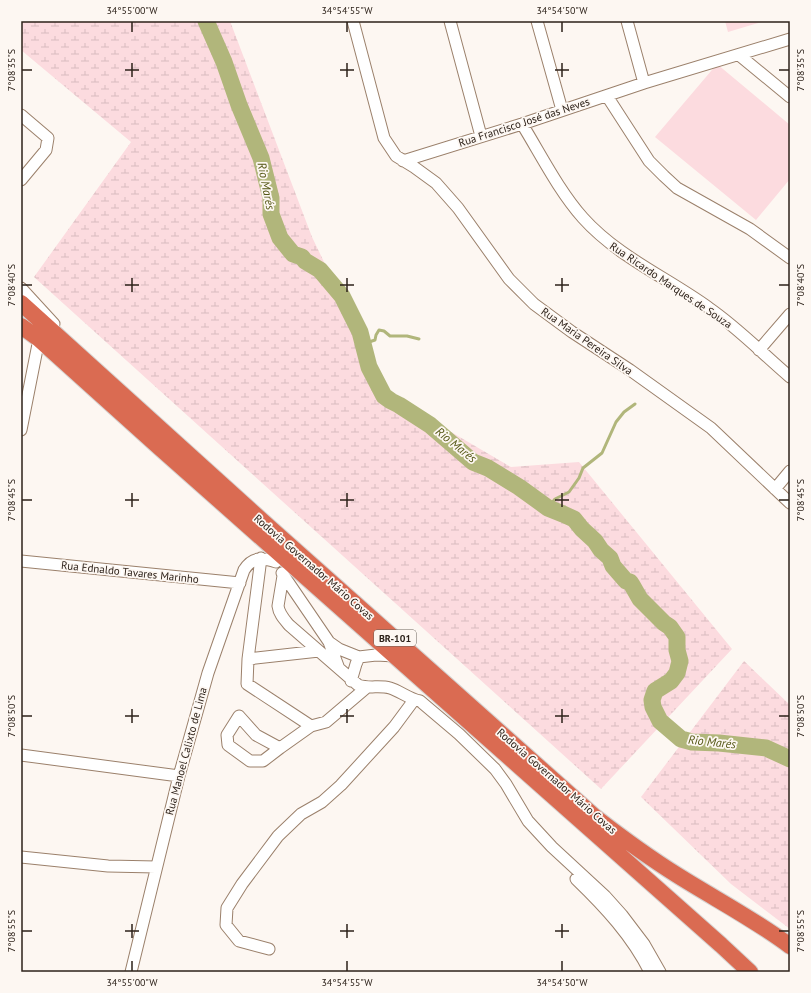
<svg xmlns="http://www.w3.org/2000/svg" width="811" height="993" font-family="'PT Sans',sans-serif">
  <defs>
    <pattern id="wetland-marsh" width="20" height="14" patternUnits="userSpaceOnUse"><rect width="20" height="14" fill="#fcdbdf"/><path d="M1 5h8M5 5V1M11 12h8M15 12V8" fill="none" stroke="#d8bcbf"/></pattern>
  </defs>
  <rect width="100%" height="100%" fill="#fdf7f2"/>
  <path fill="url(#wetland-marsh)" d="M21,21H230L312,237L388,395L511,467L579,462L732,649L601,789L34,277L131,142L21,50Z
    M744,661L790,705V929L731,884L641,797Z"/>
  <path fill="#fcdbdf" d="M725,21H765L728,32Z
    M717,64L790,125V179L756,220L655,137Z"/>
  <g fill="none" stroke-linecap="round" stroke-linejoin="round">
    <path stroke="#b1b67b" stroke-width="3" d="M363,344L375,340L376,335L379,330L384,331L390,336H407L419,339
      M552,510V503L555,499L569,492L579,478L583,468L602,453L616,422L624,412L635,404"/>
    <path stroke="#b1b67b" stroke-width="17" d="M206,21L224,62L239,105L261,158L271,198V214L280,238L293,254L302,257L305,261L320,270L342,296L360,332L369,367L384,396L391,401L399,405L430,425L473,462L488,468L519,487L548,508L563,514L574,519L582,529L595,541L601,550L610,558L613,566L626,581L630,582L632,585L640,599L664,623L670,627L677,637V650L680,661L677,673L671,681L655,691L652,700L653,707L660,721L681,739L692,742L719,743L766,748L790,759"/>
    <g stroke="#9b806b" stroke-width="13">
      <path id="minor" d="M353,21L384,138L396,156L414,167L436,183L458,208L509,279L534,304L572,332L630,370L711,428L790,503
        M450,21L481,136
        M537,21L562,110
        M627,21L644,83
        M739,55L790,97
        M607,96L649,161L664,176L677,188L750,229L790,258
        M21,115L48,138L46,150L21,180
        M522,124C541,155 559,191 583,218C618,257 668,278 709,308C738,328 763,354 790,377
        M403,161L522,124L644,83L790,39
        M21,288L54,324
        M759,350L790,314
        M21,430L39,339
        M775,489L790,471
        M261,558L248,659L247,684L311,726L326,722L366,688
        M21,561L240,583
        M282,573L329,642L338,666
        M283,576L278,606C279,614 284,619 289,625L358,685C369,689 379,685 390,688C400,691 409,699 420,701L459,734L495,769L506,784L528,821L552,847L605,896L622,915L644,944L660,972
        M329,642L339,649L359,657L376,655L395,656
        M248,659L319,651
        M351,681L356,664L359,657
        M280,748L263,761H250L228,745L227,735L239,716L256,735L280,748L311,726
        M21,755L179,776
        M21,857L108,866L156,867
        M576,879C605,907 632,936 650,972
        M269,949L239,941L226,925L227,908L242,884L278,836L301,814L322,802L341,785L394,727L414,700
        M131,972L179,776L208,673L244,570C252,557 262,557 276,562"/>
    </g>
    <g stroke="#d5d3d1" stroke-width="18">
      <path id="highway" d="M21,303L270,528L595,817C621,837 648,857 677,875C715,899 754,919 790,946
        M21,326L39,339L159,447L721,945L750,972"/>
    </g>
    <use href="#minor" stroke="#fff" stroke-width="11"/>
    <use href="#highway" stroke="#da6b52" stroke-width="16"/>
  </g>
  <path fill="none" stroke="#2d221a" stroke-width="1.5" d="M132,22V32M347,22V32M562,22V32M132,63V77M347,63V77M562,63V77M22,70H32M125,70H139M340,70H354M555,70H569M779,70H789M132,278V292M347,278V292M562,278V292M22,285H32M125,285H139M340,285H354M555,285H569M779,285H789M132,493V507M347,493V507M562,493V507M22,500H32M125,500H139M340,500H354M555,500H569M779,500H789M132,709V723M347,709V723M562,709V723M22,716H32M125,716H139M340,716H354M555,716H569M779,716H789M132,924V938M347,924V938M562,924V938M22,931H32M125,931H139M340,931H354M555,931H569M779,931H789M132,961V971M347,961V971M562,961V971"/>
  <g text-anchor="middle" stroke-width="3.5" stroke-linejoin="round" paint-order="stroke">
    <rect fill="#fdf7f2" stroke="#6b625b" stroke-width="1" x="374" y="630" width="42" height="16" rx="3"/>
    <g font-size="10" font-weight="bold" fill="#2d221a">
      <text x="395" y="642">BR-101</text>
    </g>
    <g font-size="11" fill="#2d221a" stroke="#fdf7f2">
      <text transform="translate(524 122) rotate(-18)" y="4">Rua Francisco José das Neves</text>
      <text transform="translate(671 285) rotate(34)" y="4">Rua Ricardo Marques de Souza</text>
      <text transform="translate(587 341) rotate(35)" y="4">Rua Maria Pereira Silva</text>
      <text transform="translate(314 567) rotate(41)" y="4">Rodovia Governador Mário Covas</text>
      <text transform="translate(130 572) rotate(6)" y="4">Rua Ednaldo Tavares Marinho</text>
      <text transform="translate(186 751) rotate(-75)" y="4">Rua Manoel Calixto de Lima</text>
      <text transform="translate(557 781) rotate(41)" y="4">Rodovia Governador Mário Covas</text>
    </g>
    <g font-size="12" font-style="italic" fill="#545714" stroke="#fdf7f2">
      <text transform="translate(266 186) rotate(79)" y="4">Rio Marés</text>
      <text transform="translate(456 445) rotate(39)" y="4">Rio Marés</text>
      <text transform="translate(712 742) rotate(6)" y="4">Rio Marés</text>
    </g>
  </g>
  <rect width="811" height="993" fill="none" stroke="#fdf7f2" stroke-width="44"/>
  <rect x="22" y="22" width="767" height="949" fill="none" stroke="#2d221a" stroke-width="1.5"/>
  <g font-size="10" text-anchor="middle" fill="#2d221a">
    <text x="132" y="14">34°55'00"W</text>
    <text x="347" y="14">34°54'55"W</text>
    <text x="562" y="14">34°54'50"W</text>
    <text transform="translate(11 70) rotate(-90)" y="4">7°08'35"S</text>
    <text transform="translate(800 70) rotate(-90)" y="4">7°08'35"S</text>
    <text transform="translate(11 285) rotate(-90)" y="4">7°08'40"S</text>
    <text transform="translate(800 285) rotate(-90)" y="4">7°08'40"S</text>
    <text transform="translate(11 500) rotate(-90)" y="4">7°08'45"S</text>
    <text transform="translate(800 500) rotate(-90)" y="4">7°08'45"S</text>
    <text transform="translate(11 716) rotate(-90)" y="4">7°08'50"S</text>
    <text transform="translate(800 716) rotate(-90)" y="4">7°08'50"S</text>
    <text transform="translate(11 931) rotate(-90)" y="4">7°08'55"S</text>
    <text transform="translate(800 931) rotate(-90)" y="4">7°08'55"S</text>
    <text x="132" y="986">34°55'00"W</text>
    <text x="347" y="986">34°54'55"W</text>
    <text x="562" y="986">34°54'50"W</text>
  </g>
</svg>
